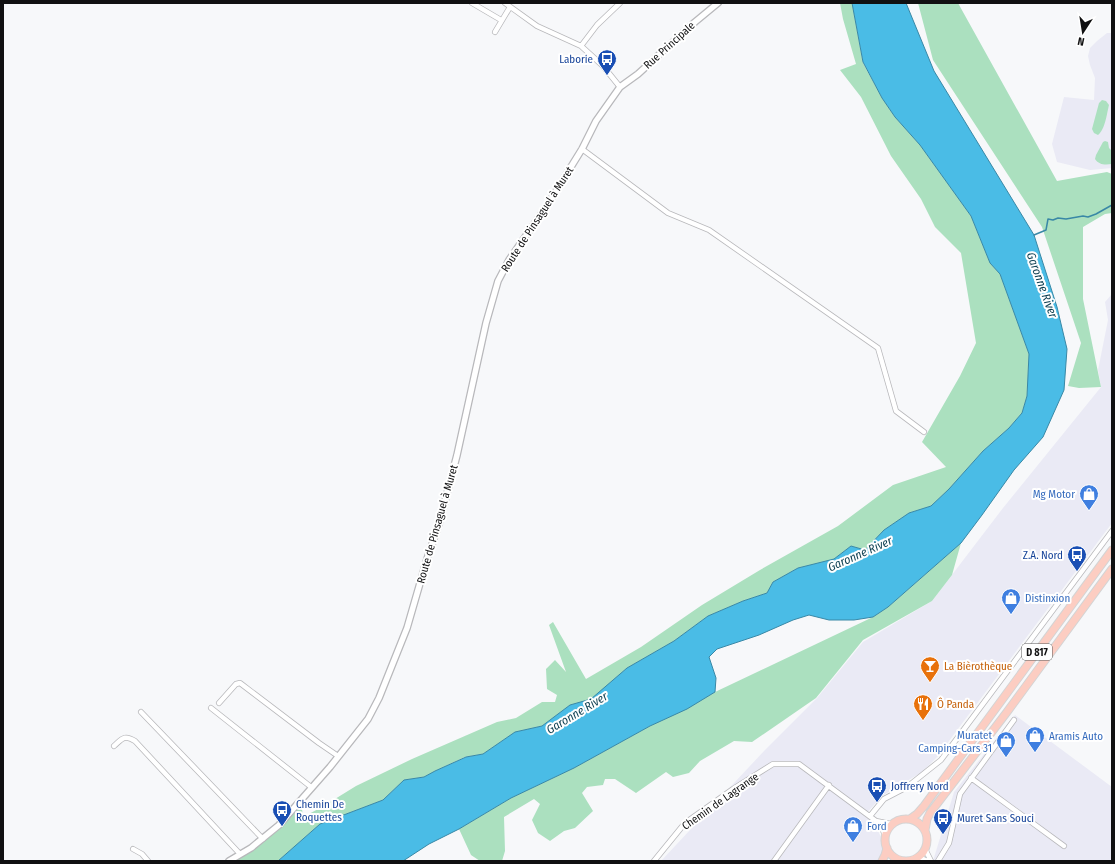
<svg xmlns="http://www.w3.org/2000/svg" width="1115" height="864" font-family="'Fira Sans Condensed',sans-serif">
  <rect width="100%" height="100%" fill="#f7f8fa"/>
  <path fill="#eaeaf5" d="M1107,33H1112V168L1090,170L1057,162L1052,144L1064,97L1094,100L1095,78L1090,65L1088,56L1090,48L1097,41Z
    M1112,294V523L937,757L922,772L882,796L865,815L876,827L881,837L883,853L878,861H661L764,751L817,698L863,642L932,601L1003,508L1101,387L1098,370L1108,320L1105,302Z
    M1015,715L1112,787V861H933L954,792Z"/>
  <path fill="#abe0bf" d="M840,3H852L863,63L882,98L895,117L920,145L971,216L990,263L1000,274L1029,354L1027,396L1022,413L1009,428L983,451L949,489L931,506L909,513L884,530L865,550L851,546L834,559L798,568L773,582L767,593L743,601L708,616L674,641L627,668L591,700L570,705L542,726L515,732L483,754L465,757L435,771L424,777L404,780L383,800L320,824L278,861H229L251,848L301,801L303,817L322,807L356,786L412,759L497,722L516,718L542,702H555L557,695L547,689L546,669L555,660L566,672L549,625L553,622L586,679L641,647L702,605L760,570L838,526L893,485L946,467L922,442L960,376L976,343L961,253L935,227L921,199L891,156L861,97L840,70L856,64L843,19Z
    M918,3H958L1057,181L1107,172L1112,174V213L1105,214L1083,227V299L1101,387L1079,388L1068,386L1081,343L1042,227L933,60Z
    M1102,100L1106,101L1109,105C1107,113 1105,130 1098,135L1094,133L1092,129L1099,103Z
    M1105,141L1108,142L1109,148L1112,151V164C1105,165 1099,165 1095,159L1096,155L1103,142Z
    M961,543L952,575L932,601L863,640L816,698L752,742L734,741L700,761L689,773L673,777L666,772L636,793L615,779H605L603,785L587,787L582,793L593,811L575,828L564,831L550,841L538,833L532,820L540,804L534,799L504,817L505,851L502,861H480L471,855L459,829L511,798L574,768L650,726L693,705L715,692L873,617L888,607Z"/>
  <path fill="#4abce6" stroke="#3988a6" d="M852,3H906L934,71L1034,235L1057,307L1067,349L1064,390L1043,437L1014,470L982,515L961,543L888,607L873,617L854,620H829L809,615L793,620L759,635L717,649L709,657L716,678L715,692L687,709L650,726L574,768L511,798L459,829L429,844L403,861H278L320,824L383,800L404,780L424,777L435,771L466,757L483,754L515,732L542,726L570,705L591,699L627,668L674,641L708,616L743,601L767,593L773,582L798,568L834,559L851,546L865,550L884,530L909,513L931,506L949,489L983,451L1009,428L1022,413L1027,396L1029,354L1000,274L990,263L971,216L920,145L895,117L882,98L863,62Z"/>
  <g fill="none" stroke-linecap="round" stroke-linejoin="round">
    <path stroke="#3988a6" stroke-width="1.5" d="M1034,235L1046,230L1048,219L1053,220L1058,218L1066,219L1083,216L1088,217L1096,214L1112,205"/>
    <g stroke="#b8b8bb" stroke-width="6">
      <path id="minor" d="M472,3L501,20
        M505,3L537,26L581,46L603,66L620,87
        M495,32L510,7
        M581,46L597,25L620,3
        M582,149L668,213L709,230L878,348L896,411L924,432
        M219,703L236,684L240,683L319,743L338,756
        M211,708L311,787
        M141,712L263,839
        M114,746C122,739 124,734 135,741L240,854
        M971,778L1064,846
        M870,816L884,799L907,787L941,760L1112,531
        M876,821L891,824
        M133,849L142,854L148,861
        M925,849L931,861
        M918,857L928,861
        M654,861L685,823L733,789L773,764H799L876,821L882,828L885,835
        M774,861L829,785
        M938,861L949,843L960,794L1014,720"/>
    </g>
    <g stroke="#b8b8bb" stroke-width="8">
      <path id="tertiary" d="M229,861L251,848L279,825L330,767L368,719L379,698L407,628L427,559L439,524L457,455L486,323L498,281L509,260L548,204L582,149L596,121L620,87L638,74L695,22L718,3"/>
    </g>
    <g stroke="#d4d4d4" stroke-width="9">
      <path id="primary" d="M910,819L917,814L924,806L1112,550
        M885 840a21 21 0 1 1 42 0a21 21 0 1 1-42 0Z
        M925,830L927,819L930,813L1007,712L1112,569
        M882,861L885,855L887,848"/>
    </g>
    <use href="#minor" stroke="#fff" stroke-width="4.5"/>
    <use href="#tertiary" stroke="#fff" stroke-width="5.5"/>
    <use href="#primary" stroke="#fccdc2" stroke-width="7"/>
  </g>
  <defs>
    <g id="bus-pin" transform="scale(1)"><path d="M0 17L-7.5 6A9.5 9.5 0 1 1 7.5 6Z" fill="#1a4fb4" stroke="#fff"/><path d="M-5-6H5V4H4V6H2V4H-2V6H-4V4H-5ZM-3.5-4V0h7V-4ZM-3.5 1.2v1.5H-2V1.2ZM2 1.2v1.5H3.5V1.2Z" fill="#fff"/></g>
    <g id="shop-pin" transform="scale(1)"><path d="M0 17L-7.5 6A9.5 9.5 0 1 1 7.5 6Z" fill="#3f7fe0" stroke="#fff"/><path d="M-5-2.5h2.3a2.7 3.5 0 0 1 5.4 0H5L5.5 6h-11ZM-1.5-2.5h3a1.5 2.3 0 0 0-3 0Z" fill="#fff"/></g>
    <g id="bar-pin" transform="scale(1)"><path d="M0 17L-7.5 6A9.5 9.5 0 1 1 7.5 6Z" fill="#e8710a" stroke="#fff"/><path d="M-6-5H6L.8 .8V4.5H3.5V6h-7V4.5H-.8V.8Z" fill="#fff"/></g>
    <g id="restaurant-pin" transform="scale(1)"><path d="M0 17L-7.5 6A9.5 9.5 0 1 1 7.5 6Z" fill="#e8710a" stroke="#fff"/><path d="M-5-6h1v4h1v-4h1v4h1v-4h1v5L-1.5 .5V6h-2V.5L-5-1ZM5-6V6H3V1.5H1.5Q1.5-4 5-6Z" fill="#fff"/></g>
  </defs>
  <g fill-rule="evenodd">
    <use href="#bus-pin" x="607" y="59"/>
    <use href="#shop-pin" x="1089" y="494"/>
    <use href="#bus-pin" x="1077" y="555"/>
    <use href="#shop-pin" x="1011" y="598"/>
    <use href="#bar-pin" x="930" y="666"/>
    <use href="#restaurant-pin" x="923" y="704"/>
    <use href="#shop-pin" x="1035" y="736"/>
    <use href="#shop-pin" x="1006" y="741"/>
    <use href="#bus-pin" x="877" y="786"/>
    <use href="#bus-pin" x="282" y="810"/>
    <use href="#bus-pin" x="943" y="818"/>
    <use href="#shop-pin" x="853" y="826"/>
  </g>
  <g text-anchor="middle" stroke-width="4" stroke-linejoin="round" paint-order="stroke">
    <rect fill="#fff" stroke="#585858" stroke-width="1" x="1022" y="644" width="30" height="16" rx="3"/>
    <g font-size="10" font-weight="bold" fill="#101011">
      <text x="1037" y="656">D 817</text>
    </g>
    <g font-size="11" fill="#101011" stroke="#fff">
      <text transform="translate(669 45) rotate(-42)" y="4">Rue Principale</text>
      <text transform="translate(537 219) rotate(-57)" y="4">Route de Pinsaguel à Muret</text>
      <text transform="translate(437 524) rotate(-74)" y="4">Route de Pinsaguel à Muret</text>
      <text transform="translate(720 801) rotate(-35)" y="4">Chemin de Lagrange</text>
    </g>
    <g font-size="11" fill="#164399" stroke="#fff" text-anchor="start">
      <text x="593" y="63" text-anchor="end">Laborie</text>
      <text x="1063" y="559" text-anchor="end">Z.A. Nord</text>
      <text x="891" y="790">Joffrery Nord</text>
      <text x="296" y="808">Chemin De<tspan x="296" dy="13">Roquettes</tspan></text>
      <text x="957" y="822">Muret Sans Souci</text>
    </g>
    <g font-size="11" fill="#366cbe" stroke="#fff" text-anchor="start">
      <text x="1075" y="498" text-anchor="end">Mg Motor</text>
      <text x="1025" y="602">Distinxion</text>
      <text x="992" y="739" text-anchor="end">Muratet<tspan x="992" dy="13">Camping-Cars 31</tspan></text>
      <text x="1049" y="740">Aramis Auto</text>
      <text x="867" y="830">Ford</text>
    </g>
    <g font-size="11" fill="#c56008" stroke="#fff" text-anchor="start">
      <text x="944" y="670">La Bièrothèque</text>
      <text x="937" y="708">Ô Panda</text>
    </g>
    <g font-size="12" font-style="italic" fill="#0d3f51" stroke="#fff">
      <text transform="translate(1042 285) rotate(70)" y="4">Garonne River</text>
      <text transform="translate(860 554) rotate(-24)" y="4">Garonne River</text>
      <text transform="translate(577 713) rotate(-31)" y="4">Garonne River</text>
    </g>
  </g>
  <rect width="1115" height="864" fill="none" stroke="#101011" stroke-width="8"/>
  <g transform="translate(1083 32) rotate(192)" stroke="#ffffff" stroke-width="3" paint-order="stroke">
  <path d="M0-3L7 15L0 10L-7 15Z" fill="#101011"/>
  <text y="-6" font-size="11" font-weight="bold" text-anchor="middle" fill="#101011">N</text>
  </g>
</svg>
